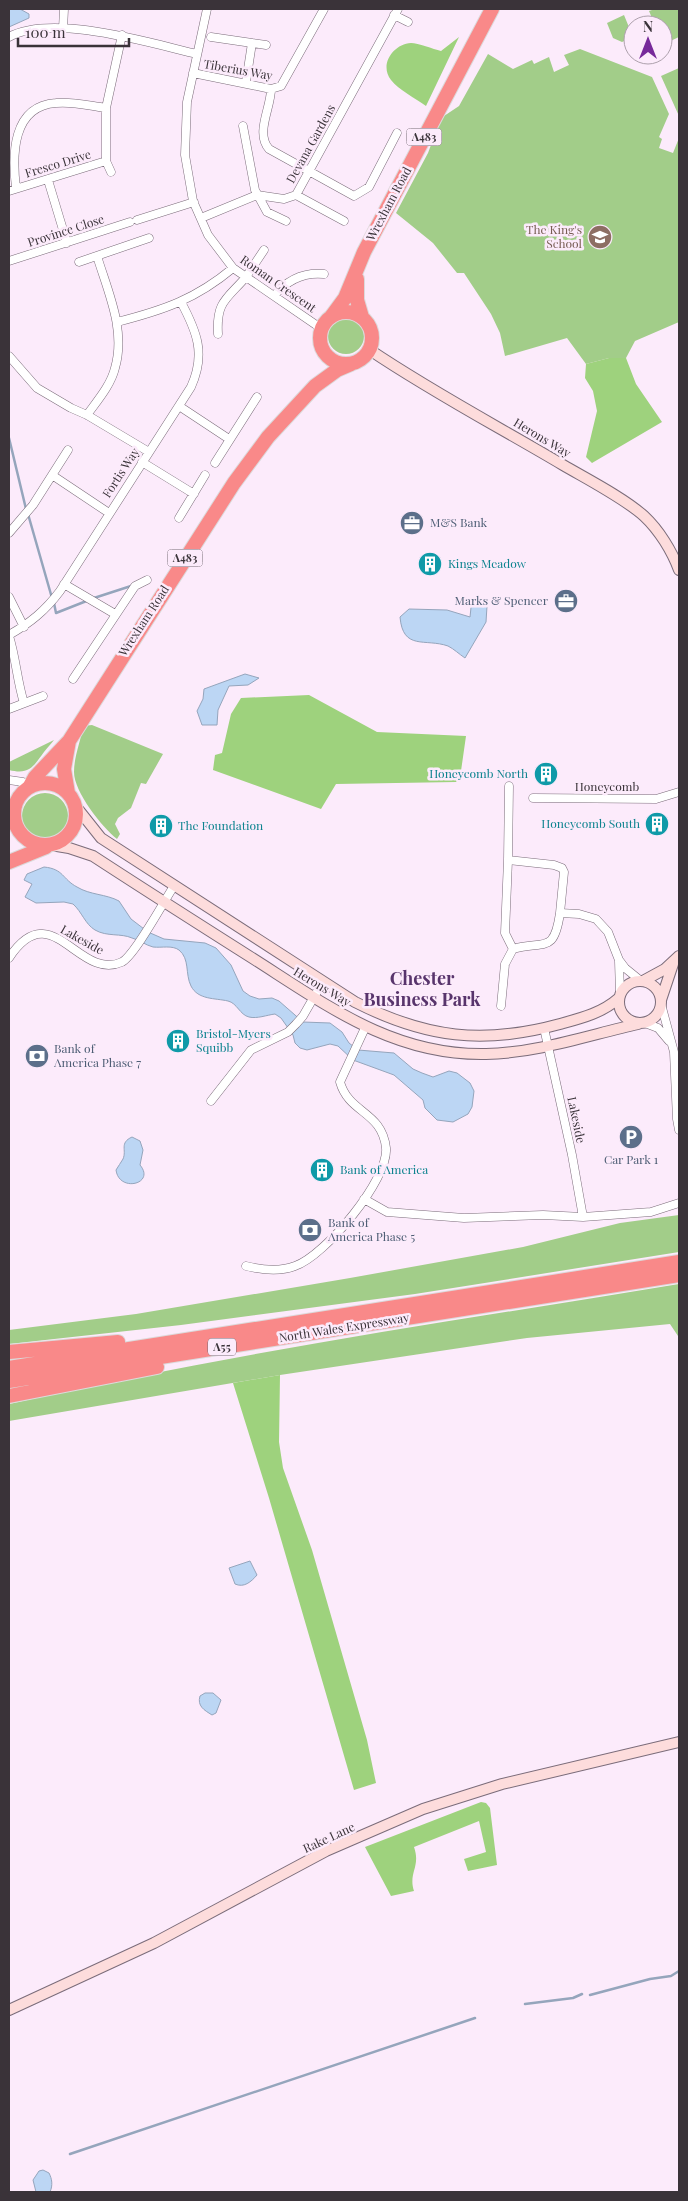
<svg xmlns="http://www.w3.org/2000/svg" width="688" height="2201" font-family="'Playfair Display',serif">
  <rect width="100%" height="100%" fill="#fcebfb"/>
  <path fill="#a2cd89" d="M655,9H679V37L664,44L663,25H655L649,11Z
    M624,15L633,37L622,42L613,38L607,23Z
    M580,49L652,77L669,114L659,137L662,139L659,148L673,153L679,138V322L635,341L626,358H609L586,364L567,338L505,356L500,333L491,314L464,273H457L433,243L396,213L428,153L441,118L459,106L488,54L513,69L532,60L534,64L549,57L554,72L569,65L564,55Z
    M679,68V116L661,76Z
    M328 336a18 18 0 1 1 36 0a18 18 0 1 1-36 0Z
    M92,725L163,754L146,784L141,783L131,808L118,818L115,824L120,834L117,839C102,827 74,792 74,772C74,756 81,741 83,726Z
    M54,740C51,744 47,748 44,752C33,767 29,775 9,770V762Z
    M22 816a23 23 0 1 1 46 0a23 23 0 1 1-46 0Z
    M679,1215V1252L415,1294L181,1325L9,1344V1330L136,1314L350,1278L523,1247L620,1223Z
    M679,1284V1344L678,1336L670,1324L527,1338L280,1375L9,1421V1404C230,1353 455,1321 679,1284Z"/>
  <path fill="#9ed27d" d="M459,37L426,106C415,98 399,90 391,80C379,65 393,44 411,43C418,43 433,49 441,51Z
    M609,358H626L636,384L662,422L592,463L586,457L597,411L593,391L585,378L586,364Z
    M309,695L377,732L466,736L460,778L456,782L336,784L321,809L213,770L215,755L222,753L231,714L241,698Z
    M280,1375L279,1442L283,1468L312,1550L367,1740L376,1783L354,1790L269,1498L233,1383Z
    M481,1802L486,1803L490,1808L497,1865L468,1871L464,1859L486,1852L479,1821L414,1847C421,1867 408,1873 414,1891L391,1896L365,1847Z"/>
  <path fill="#bcd6f4" stroke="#95a5bc" d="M9,9H20L29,14V18L9,27Z
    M472,598L487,606L486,622L465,658C459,654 454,649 448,646C425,638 403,651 400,617L409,609L447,610L470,617Z
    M245,674L259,678L248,685L229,686L218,710L217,725H202L197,711L203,699L204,689Z
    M44,867C64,869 62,879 77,887C90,895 106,894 119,901L131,919L148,932L164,939L205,943L216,948L231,965L243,991L250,996L259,999L272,998L279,1001L303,1022L330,1023L342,1032L349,1043L358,1050L394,1053L413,1069L422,1073L433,1077L449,1071L457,1073L470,1083L474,1091L472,1107L468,1114L453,1122L437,1120L425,1108L423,1100L394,1075L353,1060L338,1046L330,1044L307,1050L300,1048L295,1043L293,1035L281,1018L275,1014C267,1015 257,1019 249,1017C240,1015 237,1003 228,1001C215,998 198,1000 191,986C185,974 190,959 179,950C172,945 162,948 153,947C145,945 140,940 132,938C121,933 107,937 95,930C85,924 82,912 73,904L64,902L36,903L25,897L32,884L24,880L27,874Z
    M132,1137L140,1141L143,1150L140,1165C156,1184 119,1193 116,1170C118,1166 121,1163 123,1159C127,1150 119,1143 132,1137Z
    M250,1561L257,1575C251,1582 244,1588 235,1584L229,1568Z
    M205,1693H213L221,1700L216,1713L212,1715C204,1710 197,1706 200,1696Z
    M43,2170L49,2173C52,2179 53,2185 50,2192H36L33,2180L39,2171Z"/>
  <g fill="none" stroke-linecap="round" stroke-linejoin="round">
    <path stroke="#95a5bc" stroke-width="2.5" d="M9,438L26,509
      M28,514L52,598
      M94,598L131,586
      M54,603L56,613L89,600
      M590,1995L650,1979L671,1976L679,1971
      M525,2004L573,1998L582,1994
      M70,2154L475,2018"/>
    <g stroke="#7b6c7a" stroke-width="9">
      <path id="street" d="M207,9L187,102L185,155L193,201L208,235L233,268L322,329
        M394,15L408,22
        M63,29L64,9
        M9,37C52,13 150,43 197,54
        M211,37L252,43L246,82
        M252,43L266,45
        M193,73L271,89L281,86L324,9
        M271,89C271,108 255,133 269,149L354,196L369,187L397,133
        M243,126L255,190L267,212L286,221
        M106,161L111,172
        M48,180L67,243
        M16,188C12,155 12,106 56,103C72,101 90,106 106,108
        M9,191L106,161V108L122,35
        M296,195L344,221
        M201,218L257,195L284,199L296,195L398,9
        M137,220L194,202
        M9,261L130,222
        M79,262L149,238
        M274,296C287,280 304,272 324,274
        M117,322C164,310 196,299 233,268
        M218,334C216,301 227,299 246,277C252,268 258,259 264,250
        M9,356L37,388L71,408L87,415L149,452
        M179,406L229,439
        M87,415C97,401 111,385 115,368C126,330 108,292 97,256
        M142,462L194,494
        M215,463L257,397
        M52,475L109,513
        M179,518L205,475
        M9,533L33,505L68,450
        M64,584L115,614
        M9,597L24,627
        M9,635C30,623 45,611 60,591L191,387C206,354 197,332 181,302
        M9,636C16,658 17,681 24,703
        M73,679L135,586L147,580
        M9,709L43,696
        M9,780L23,782L28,787
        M533,798L656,799L679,792
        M9,804L14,808
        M508,860L509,786
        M513,949L505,933L508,860L554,865L562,868L564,872L560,913
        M513,949C544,940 554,955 560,913L579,914L596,919L608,932L619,960L625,968L641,981
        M9,958C52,893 78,982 122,962C135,955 164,901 174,886
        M619,961L620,993
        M661,1004L674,1052L677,1119L679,1130
        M501,1006L505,964L513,949
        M645,1023L658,1028L669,1041
        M544,1028L572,1155L583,1217
        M211,1101L251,1050L288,1032L296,1024L303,1016L322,983
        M364,1199L387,1212L464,1218L543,1215L583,1217L651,1212L679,1203
        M246,1266C262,1270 280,1272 295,1266C325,1256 389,1179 386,1148C382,1111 349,1114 340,1082L365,1028"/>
    </g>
    <g stroke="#7b6c7a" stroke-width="12">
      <path id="secondary" d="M370,350C432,392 499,427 563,465C587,479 624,498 644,516C659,530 672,551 679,570
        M74,804L101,838L355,1002C426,1038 483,1045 560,1024C582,1018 602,1013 619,998
        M51,845L69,848L93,856C145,890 197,923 249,956C325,1004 392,1056 486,1054C537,1053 589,1035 638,1024
        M619 1002a21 21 0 1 1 42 0a21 21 0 1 1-42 0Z
        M643,981L665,969L679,956
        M661,1000L673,964
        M9,2010L154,1943L326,1851L423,1809L502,1784L679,1742"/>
    </g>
    <g stroke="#dcdadb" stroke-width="16">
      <path id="highway" d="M357,279V300L362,317
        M320 338a26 26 0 1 1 52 0a26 26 0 1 1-52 0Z
        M331,317L345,298L364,252L492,9
        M14 814a31 31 0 1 1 62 0a31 31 0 1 1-62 0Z
        M30,786L35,777L68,742
        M68,793L64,769L69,741L234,483L268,437L315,386L337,370L351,364
        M9,862L46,847
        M9,1352L118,1342
        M9,1368L679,1262
        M9,1381L679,1275
        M9,1396L157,1367"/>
    </g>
    <use href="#street" stroke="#fff" stroke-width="8"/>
    <use href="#secondary" stroke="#fddcdc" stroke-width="10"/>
    <use href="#highway" stroke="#f98989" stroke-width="14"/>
  </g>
  <defs>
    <g id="school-disc" transform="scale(1.25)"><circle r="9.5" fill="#8d6e63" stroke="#fcebfb"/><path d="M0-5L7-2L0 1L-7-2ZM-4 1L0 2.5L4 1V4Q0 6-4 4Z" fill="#fff"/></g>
    <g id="office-disc" transform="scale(1.25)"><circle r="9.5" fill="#5c6f8a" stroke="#fcebfb"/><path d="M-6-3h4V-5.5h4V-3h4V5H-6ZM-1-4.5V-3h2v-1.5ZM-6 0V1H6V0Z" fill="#fff"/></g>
    <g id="building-disc" transform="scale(1.25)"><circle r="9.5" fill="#0f9aa8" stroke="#fcebfb"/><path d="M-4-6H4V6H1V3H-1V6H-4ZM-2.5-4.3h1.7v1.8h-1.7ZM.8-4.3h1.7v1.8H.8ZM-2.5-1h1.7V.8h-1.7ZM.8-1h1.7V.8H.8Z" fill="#fff"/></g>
    <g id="bank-disc" transform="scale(1.25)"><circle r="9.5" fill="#5c6f8a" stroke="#fcebfb"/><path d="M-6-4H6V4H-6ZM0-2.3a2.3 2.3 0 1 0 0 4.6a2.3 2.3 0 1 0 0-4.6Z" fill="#fff"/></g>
    <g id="parking-disc" transform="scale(1.25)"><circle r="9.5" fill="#5c6f8a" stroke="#fcebfb"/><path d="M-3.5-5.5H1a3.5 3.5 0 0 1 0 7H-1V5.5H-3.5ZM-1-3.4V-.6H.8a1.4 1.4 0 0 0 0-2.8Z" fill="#fff"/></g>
  </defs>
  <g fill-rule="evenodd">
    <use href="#school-disc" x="600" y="237"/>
    <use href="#office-disc" x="412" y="523"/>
    <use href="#building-disc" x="430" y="564"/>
    <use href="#office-disc" x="566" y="601"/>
    <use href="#building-disc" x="546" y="774"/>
    <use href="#building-disc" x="657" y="824"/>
    <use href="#building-disc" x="161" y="826"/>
    <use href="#building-disc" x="178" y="1041"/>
    <use href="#bank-disc" x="37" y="1056"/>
    <use href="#parking-disc" x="631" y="1137"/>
    <use href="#building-disc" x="322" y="1170"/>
    <use href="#bank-disc" x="310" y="1230"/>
  </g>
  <g text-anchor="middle" stroke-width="5" stroke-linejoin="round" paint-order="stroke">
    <g fill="#fcebfb" stroke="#746a73" stroke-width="1">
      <rect x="406.5" y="128.5" width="35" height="17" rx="4"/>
      <rect x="167.5" y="549.5" width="35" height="17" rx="4"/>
      <rect x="208" y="1338.5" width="28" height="17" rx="4"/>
    </g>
    <g font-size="11" font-weight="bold" fill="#3a3339">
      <text x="424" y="141">A483</text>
      <text x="185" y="562">A483</text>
      <text x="222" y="1351">A55</text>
    </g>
    <g font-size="12" fill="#3a3339" stroke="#fcebfb">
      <text transform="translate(238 70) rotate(10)" y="4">Tiberius Way</text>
      <text transform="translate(311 144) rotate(-61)" y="4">Devana Gardens</text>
      <text transform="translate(58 164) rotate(-17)" y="4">Fresco Drive</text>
      <text transform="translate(389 204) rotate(-62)" y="4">Wrexham Road</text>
      <text transform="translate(66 231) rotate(-18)" y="4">Province Close</text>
      <text transform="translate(278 284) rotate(35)" y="4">Roman Crescent</text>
      <text transform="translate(542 438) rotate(31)" y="4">Herons Way</text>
      <text transform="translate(121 473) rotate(-57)" y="4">Fortis Way</text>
      <text transform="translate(144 621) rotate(-57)" y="4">Wrexham Road</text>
      <text x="607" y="791">Honeycomb</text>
      <text transform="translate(82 940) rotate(29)" y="4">Lakeside</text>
      <text transform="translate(322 987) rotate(31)" y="4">Herons Way</text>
      <text transform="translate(576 1120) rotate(78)" y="4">Lakeside</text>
      <text transform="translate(344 1328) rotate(-9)" y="4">North Wales Expressway</text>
      <text transform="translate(329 1838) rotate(-25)" y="4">Rake Lane</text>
    </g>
    <g font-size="12" fill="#785e54" stroke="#fcebfb" text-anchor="end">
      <text x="582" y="234">The King's<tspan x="582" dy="14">School</tspan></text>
    </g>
    <g font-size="12" fill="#4e5e75" stroke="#fcebfb" text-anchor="start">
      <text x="430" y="527">M&amp;S Bank</text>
      <text x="548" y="605" text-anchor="end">Marks &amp; Spencer</text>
      <text x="54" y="1053">Bank of<tspan x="54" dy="14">America Phase 7</tspan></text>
      <text x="631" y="1164" text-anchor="middle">Car Park 1</text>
      <text x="328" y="1227">Bank of<tspan x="328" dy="14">America Phase 5</tspan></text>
    </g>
    <g font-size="12" fill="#0d838f" stroke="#fcebfb" text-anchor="start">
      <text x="448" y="568">Kings Meadow</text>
      <text x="528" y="778" text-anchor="end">Honeycomb North</text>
      <text x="640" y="828" text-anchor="end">Honeycomb South</text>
      <text x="178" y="830">The Foundation</text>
      <text x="196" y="1038">Bristol-Myers<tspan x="196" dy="14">Squibb</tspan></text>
      <text x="340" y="1174">Bank of America</text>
    </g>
    <g font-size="18" font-weight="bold" fill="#58346c" stroke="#fcebfb">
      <text x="422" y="985">Chester<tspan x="422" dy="21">Business Park</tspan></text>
    </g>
  </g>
  <rect width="688" height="2201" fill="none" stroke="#3a3339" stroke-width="20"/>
  <g transform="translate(648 40)"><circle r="24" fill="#fcebfb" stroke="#aea1ad"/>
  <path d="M0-4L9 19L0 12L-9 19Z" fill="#77299a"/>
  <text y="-8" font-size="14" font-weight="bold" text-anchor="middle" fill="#3a3339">N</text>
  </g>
  <path d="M18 38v8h111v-8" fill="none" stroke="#3a3339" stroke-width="2.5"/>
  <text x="25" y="38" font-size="15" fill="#3a3339" stroke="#fcebfb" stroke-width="4" paint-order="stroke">100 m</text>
</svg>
